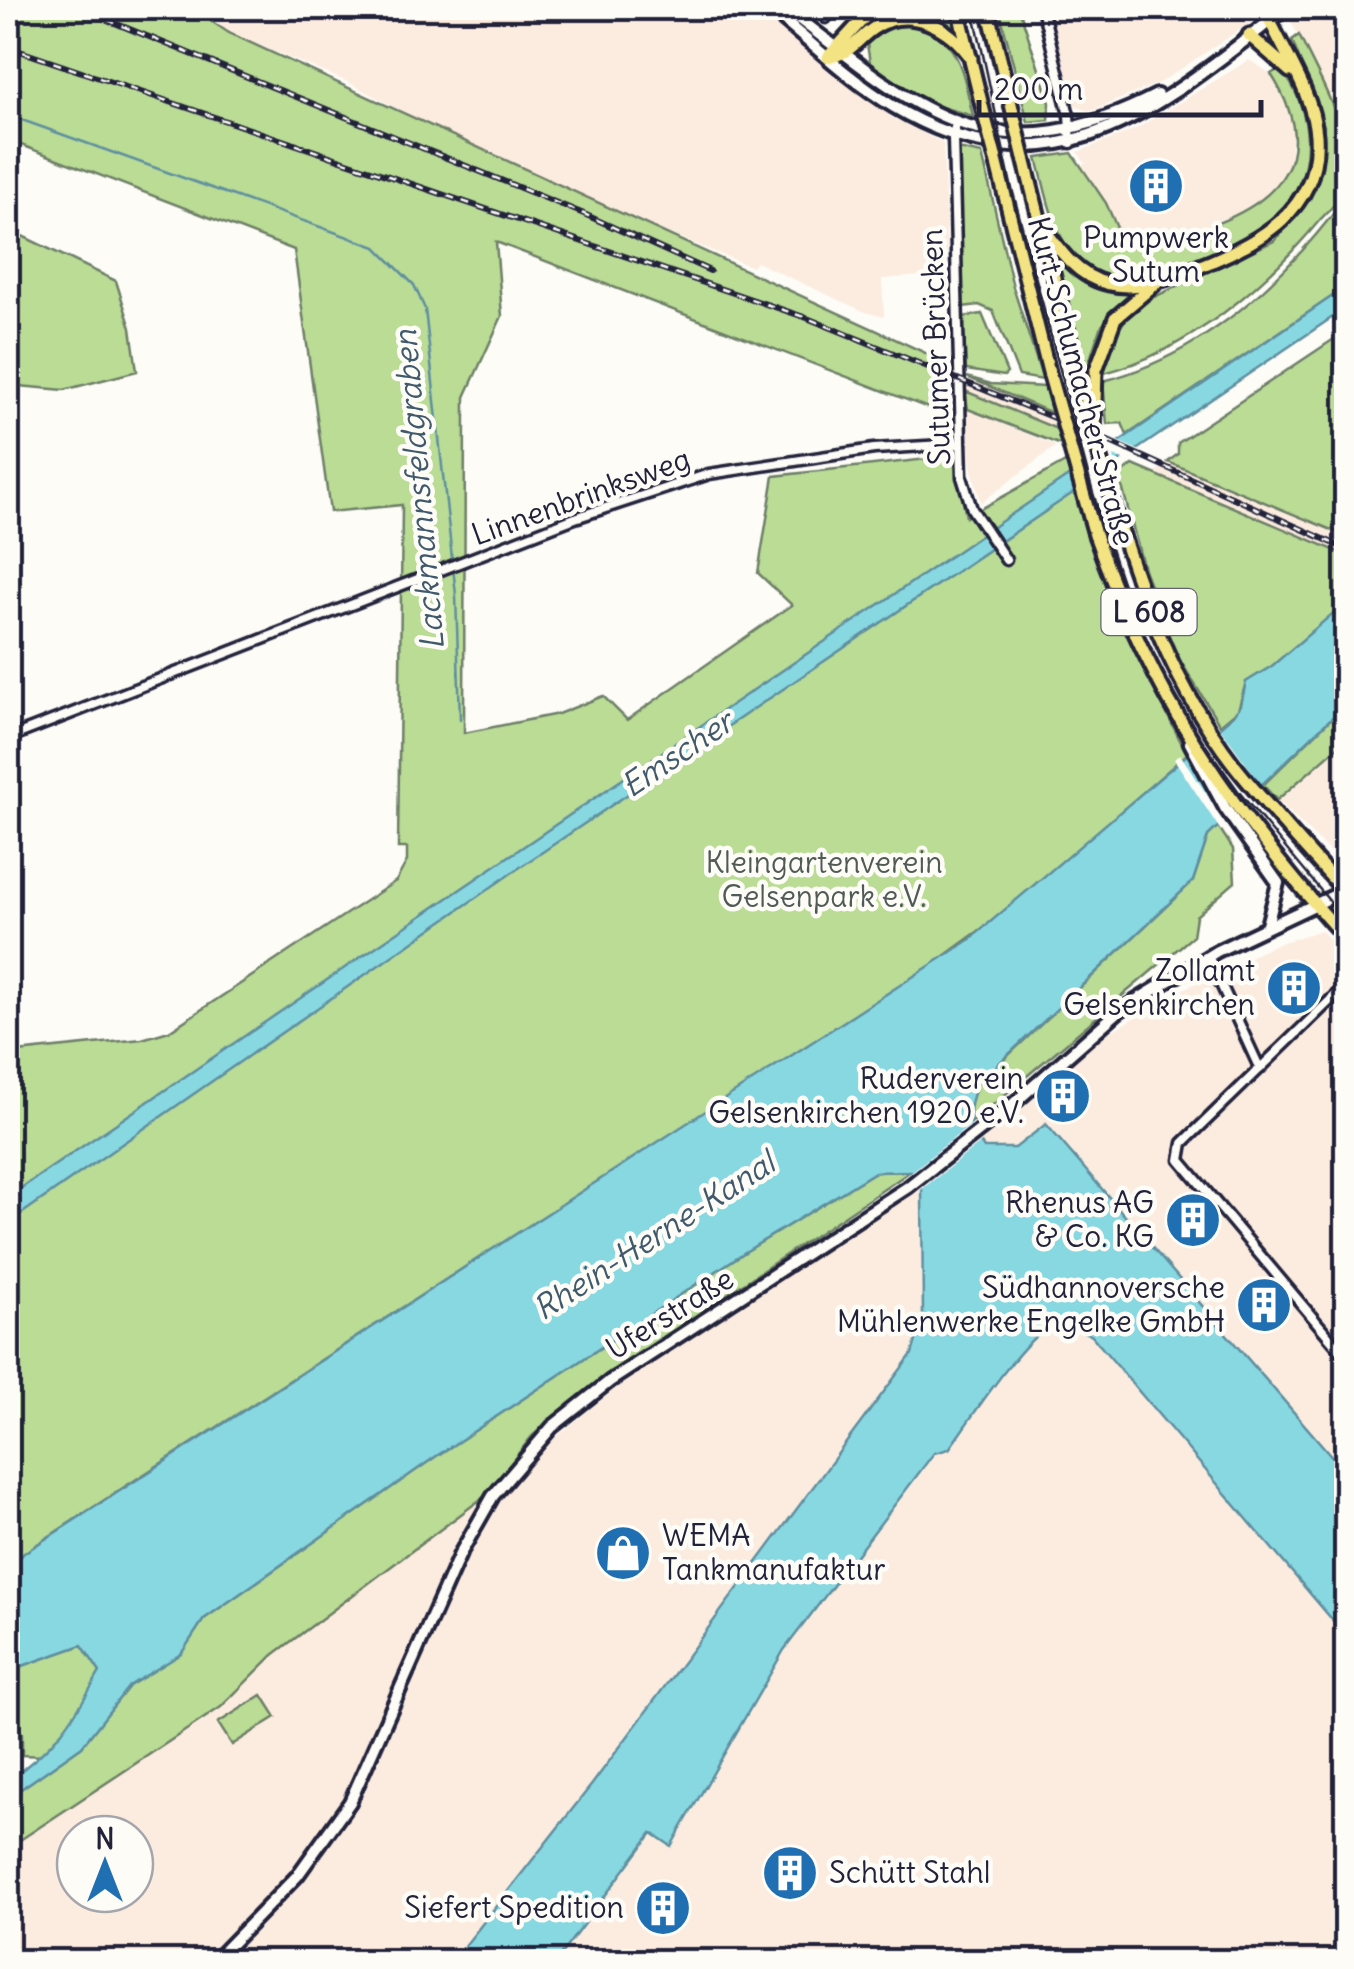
<svg xmlns="http://www.w3.org/2000/svg" width="1354" height="1969" font-family="Delius,sans-serif">
  <rect width="100%" height="100%" fill="#fdfcf7"/>
  <filter id="ink" filterUnits="userSpaceOnUse"><feTurbulence type="fractalNoise" baseFrequency=".01" numOctaves="2"/><feDisplacementMap in="SourceGraphic" scale="20" xChannelSelector="R" yChannelSelector="G"/><feConvolveMatrix kernelMatrix="1 2 1 2 8 2 1 2 1" color-interpolation-filters="sRGB"/></filter>
  <g filter="url(#ink)">
    <path fill="#fcece0" fill-rule="evenodd" d="M225,8H756L891,117L943,143L948,274L882,279L884,317L865,312L756,262L752,267L509,169L348,82L229,33L218,25Z
      M1050,8H1273L1161,82L1089,112L1074,104Z
      M1284,8H1346V135L1328,94Z
      M1249,60L1271,74L1294,117L1289,169L1259,205L1171,239L1126,248L1106,203L1080,167L1085,163L1078,152L1134,130Z
      M965,378L1052,413L1089,429L1075,439L965,391Z
      M968,409L1056,446L981,503L970,462Z
      M1168,462L1346,536V555L1155,473Z
      M1346,740V862L1339,861L1277,800Z
      M1321,930L1346,957V1961L8,1962V1848L221,1707L273,1655L485,1496L620,1384L874,1218L1030,1099L1105,1035L1177,992L1274,945ZM75,1834H135V1894H75Z"/>
    <path fill="#badc95" stroke="#6e7f68" stroke-width="2.5" d="M8,8H207L211,21L229,33L943,361L941,413L496,242L502,316L465,397L464,733L558,714L603,696L627,720L792,605L758,573L774,476L954,456L966,517L1067,461L1131,643L1187,754L1013,906L922,972L115,1493L24,1553L8,1571V1053L142,1039L169,1031L396,881L407,861V848H398L402,505L330,512L294,250L8,140Z
      M882,8H952L959,34C952,32 943,22 934,17C894,0 880,25 852,35Z
      M999,8H1019L1050,103L1049,120L1028,122Z
      M905,24C961,35 961,67 973,116L927,103L870,63L867,44L887,27Z
      M1299,35C1320,80 1354,134 1346,185C1344,197 1327,212 1319,221C1264,287 1189,351 1104,373C1109,344 1118,325 1139,304L1274,241L1310,199L1322,161L1324,126L1292,40Z
      M1280,68C1322,118 1316,201 1255,235C1237,244 1217,251 1198,258C1159,273 1111,292 1076,257C1051,232 1046,190 1037,158L1072,153L1106,203L1126,248C1218,230 1347,194 1271,74Z
      M958,149L982,154L1013,287L1043,380L1019,376L993,311L979,305L962,307Z
      M1346,197V287L1127,435L1122,423L1107,424L1103,381C1205,355 1285,279 1346,197Z
      M16,233L116,281L131,328L137,371L64,390L8,385V236Z
      M1057,258L1098,287L1131,292L1100,328L1087,369Z
      M982,314L1007,373L1004,376L966,370L963,317Z
      M1346,331V536L1168,462L1178,454V443Z
      M967,377L991,384L1045,387L1052,413Z
      M965,391L1057,429L1061,445L968,409Z
      M1133,465L1346,555V609L1338,610L1272,666L1246,682L1238,710L1220,725L1176,654L1144,569L1119,475Z
      M1346,704V740L1277,800L1263,785Z
      M1218,826L1233,849L1235,882L1196,916L1193,936L970,1124L967,1111L977,1085L1193,881L1208,836Z
      M911,1171L595,1383L532,1436L485,1496L273,1655L221,1707L8,1848V1798L82,1746L129,1686L180,1654L204,1619L435,1457L745,1252L875,1172Z
      M82,1645L100,1672L66,1732L43,1756L22,1755V1733L8,1720V1671Z
      M262,1695L276,1717L232,1745L218,1723Z"/>
    <path fill="#88d8e2" stroke="#5f8f9f" stroke-width="2.5" d="M1346,287V308L510,874L8,1223V1197Z
      M1338,609H1346V704L1208,836L1193,881L977,1084C967,1111 966,1125 984,1148H1015L1046,1124L1346,1473V1636L1092,1336C1077,1328 1065,1321 1048,1328C1024,1337 967,1424 949,1449L934,1453L784,1650L671,1846L652,1833L556,1961H453L593,1783L912,1354L923,1317L922,1188L911,1171L875,1172L745,1252L435,1457L204,1619L181,1654L129,1686L82,1746L8,1798V1780C55,1748 72,1721 100,1672L82,1645L8,1671V1571L24,1553L968,941L1234,715L1241,705L1246,682L1272,666Z"/>
    <path fill="#fdfcf7" d="M1113,439L1145,453L1130,463L1114,456L1117,471L1077,499L1068,470Z
      M1216,722L1265,790L1229,823L1186,749Z
      M1180,754L1227,825L1221,831L1174,759Z
      M974,1122L984,1140L917,1193L906,1176Z"/>
    <g fill="none" stroke-linecap="round" stroke-linejoin="round">
      <path stroke="#5f8f9f" stroke-width="2.5" d="M8,115L376,247L414,285L425,309L456,595L460,719"/>
      <g stroke="#22223b" stroke-width="15">
        <path id="street" d="M1042,8L1069,115L1071,143
          M826,18L831,8
          M956,122L953,138L962,477L972,509L1006,560
          M8,738L575,518L709,474L874,449L961,444
          M1208,956L1259,1067
          M1346,985L1183,1143L1180,1160L1346,1357"/>
      </g>
      <g stroke="#22223b" stroke-width="18">
        <path id="secondary" d="M769,8C809,41 849,80 894,107C1056,203 1160,105 1287,8
          M785,8C916,108 987,182 1157,95
          M1190,743L1225,808L1278,883L1267,925
          M213,1962L297,1876L350,1802L460,1554L493,1496L552,1427L610,1381L908,1187L1012,1105L1119,1011L1217,951L1346,890"/>
      </g>
      <g stroke="#22223b" stroke-width="19">
        <path id="primary" d="M958,8L985,118
          M988,8L1015,121
          M1249,35L1290,71
          M828,57C850,55 857,39 874,28C909,4 950,27 971,58
          M828,57L873,8
          M995,156L1050,376
          M1024,158L1078,373
          M1041,224C1059,250 1077,277 1109,284C1140,291 1169,278 1198,267C1259,243 1321,210 1316,135C1313,95 1286,55 1270,21
          M1096,370L1115,318L1155,284
          M1094,436C1126,552 1160,669 1235,766C1270,810 1309,852 1346,893
          M1095,535C1153,699 1230,810 1346,939"/>
      </g>
      <use href="#street" stroke="#fdfcf7" stroke-width="8"/>
      <use href="#secondary" stroke="#fdfcf7" stroke-width="10"/>
      <use href="#primary" stroke="#f4e382" stroke-width="11"/>
      <path stroke="#22223b" stroke-width="2.5" d="M973,8L1011,185L1093,493L1126,595L1163,674L1199,736L1239,792L1346,921"/>
      <g stroke="#22223b" stroke-width="6">
        <path id="rail" d="M78,8L584,214L710,271
          M8,47L807,318L1086,431L1346,549"/>
      </g>
      <use href="#rail" stroke="#fdfcf7" stroke-width="2.5" stroke-dasharray="8" stroke-linecap="butt"/>
      <g stroke="#22223b" stroke-width="19" stroke-linecap="butt">
        <path id="primary-bridge" d="M985,118L995,156
          M1015,121L1024,158
          M1078,373L1091,422
          M1050,376L1095,535
          M1094,436L1096,370"/>
      </g>
      <use href="#primary-bridge" stroke="#f4e382" stroke-width="11"/>
    </g>
  </g>
  <defs>
    <g id="building-disc" transform="scale(2.875)"><circle r="9.5" fill="#1f6fb2" stroke="#fdfcf7"/><path d="M-4-6H4V6H1V3H-1V6H-4ZM-2.5-4.3h1.7v1.8h-1.7ZM.8-4.3h1.7v1.8H.8ZM-2.5-1h1.7V.8h-1.7ZM.8-1h1.7V.8H.8Z" fill="#fff"/></g>
    <g id="shop-disc" transform="scale(2.875)"><circle r="9.5" fill="#1f6fb2" stroke="#fdfcf7"/><path d="M-5-2.5h2.3a2.7 3.5 0 0 1 5.4 0H5L5.5 6h-11ZM-1.5-2.5h3a1.5 2.3 0 0 0-3 0Z" fill="#fff"/></g>
  </defs>
  <g fill-rule="evenodd">
    <use href="#building-disc" x="1156" y="186"/>
    <use href="#building-disc" x="1294" y="988"/>
    <use href="#building-disc" x="1063" y="1096"/>
    <use href="#building-disc" x="1193" y="1220"/>
    <use href="#building-disc" x="1264" y="1305"/>
    <use href="#shop-disc" x="623" y="1553"/>
    <use href="#building-disc" x="790" y="1873"/>
    <use href="#building-disc" x="663" y="1908"/>
  </g>
  <g text-anchor="middle" stroke-width="9" stroke-linejoin="round" paint-order="stroke">
    <rect fill="#fdfcf7" stroke="#646373" stroke-width="2.5" x="1101.5" y="589" width="95" height="46" rx="8"/>
    <g font-size="28" font-weight="bold" fill="#22223b">
      <text x="1149" y="622">L 608</text>
    </g>
    <g font-size="30" fill="#22223b" stroke="#fdfcf7" text-anchor="end">
      <text x="1156" y="248" text-anchor="middle">Pumpwerk<tspan x="1156" dy="34">Sutum</tspan></text>
      <text x="1255" y="981">Zollamt<tspan x="1255" dy="34">Gelsenkirchen</tspan></text>
      <text x="1024" y="1089">Ruderverein<tspan x="1024" dy="34">Gelsenkirchen 1920 e.V.</tspan></text>
      <text x="1154" y="1213">Rhenus AG<tspan x="1154" dy="34">&amp; Co. KG</tspan></text>
      <text x="1225" y="1298">Südhannoversche<tspan x="1225" dy="34">Mühlenwerke Engelke GmbH</tspan></text>
      <text x="662" y="1546" text-anchor="start">WEMA<tspan x="662" dy="34">Tankmanufaktur</tspan></text>
      <text x="829" y="1883" text-anchor="start">Schütt Stahl</text>
      <text x="624" y="1918">Siefert Spedition</text>
    </g>
    <g font-size="30" fill="#22223b" stroke="#fdfcf7">
      <text transform="translate(936 347) rotate(-92)" y="10">Sutumer Brücken</text>
      <text transform="translate(1081 381) rotate(75)" y="10">Kurt-Schumacher-Straße</text>
      <text transform="translate(581 497) rotate(-20)" y="10">Linnenbrinksweg</text>
      <text transform="translate(670 1314) rotate(-32)" y="10">Uferstraße</text>
    </g>
    <g font-size="30" fill="#505a56" stroke="#fdfcf7">
      <text x="824" y="873">Kleingartenverein<tspan x="824" dy="34">Gelsenpark e.V.</tspan></text>
    </g>
    <g font-size="32" font-style="italic" fill="#41596d" stroke="#fdfcf7">
      <text transform="translate(419 490) rotate(-95)" y="11">Lackmannsfeldgraben</text>
      <text transform="translate(677 754) rotate(-34)" y="11">Emscher</text>
      <text transform="translate(654 1236) rotate(-33)" y="11">Rhein-Herne-Kanal</text>
    </g>
  </g>
  <rect width="1354" height="1969" fill="none" stroke="#fdfcf7" stroke-width="40"/>
  <rect x="20" y="20" width="1314" height="1929" fill="none" stroke="#22223b" stroke-width="4" filter="url(#ink)"/>
  <g transform="translate(105 1864)"><circle r="48" fill="#fdfcf7" stroke="#a5a5ac" stroke-width="2.5"/>
  <path d="M0-8L18 38L0 25L-18 38Z" fill="#1f6fb2"/>
  <text y="-15" font-size="28" font-weight="bold" text-anchor="middle" fill="#22223b">N</text>
  </g>
  <path d="M979 100v15h282v-15" fill="none" stroke="#22223b" stroke-width="5"/>
  <text x="994" y="100" font-size="30" fill="#22223b" stroke="#fdfcf7" stroke-width="8" paint-order="stroke">200 m</text>
</svg>
